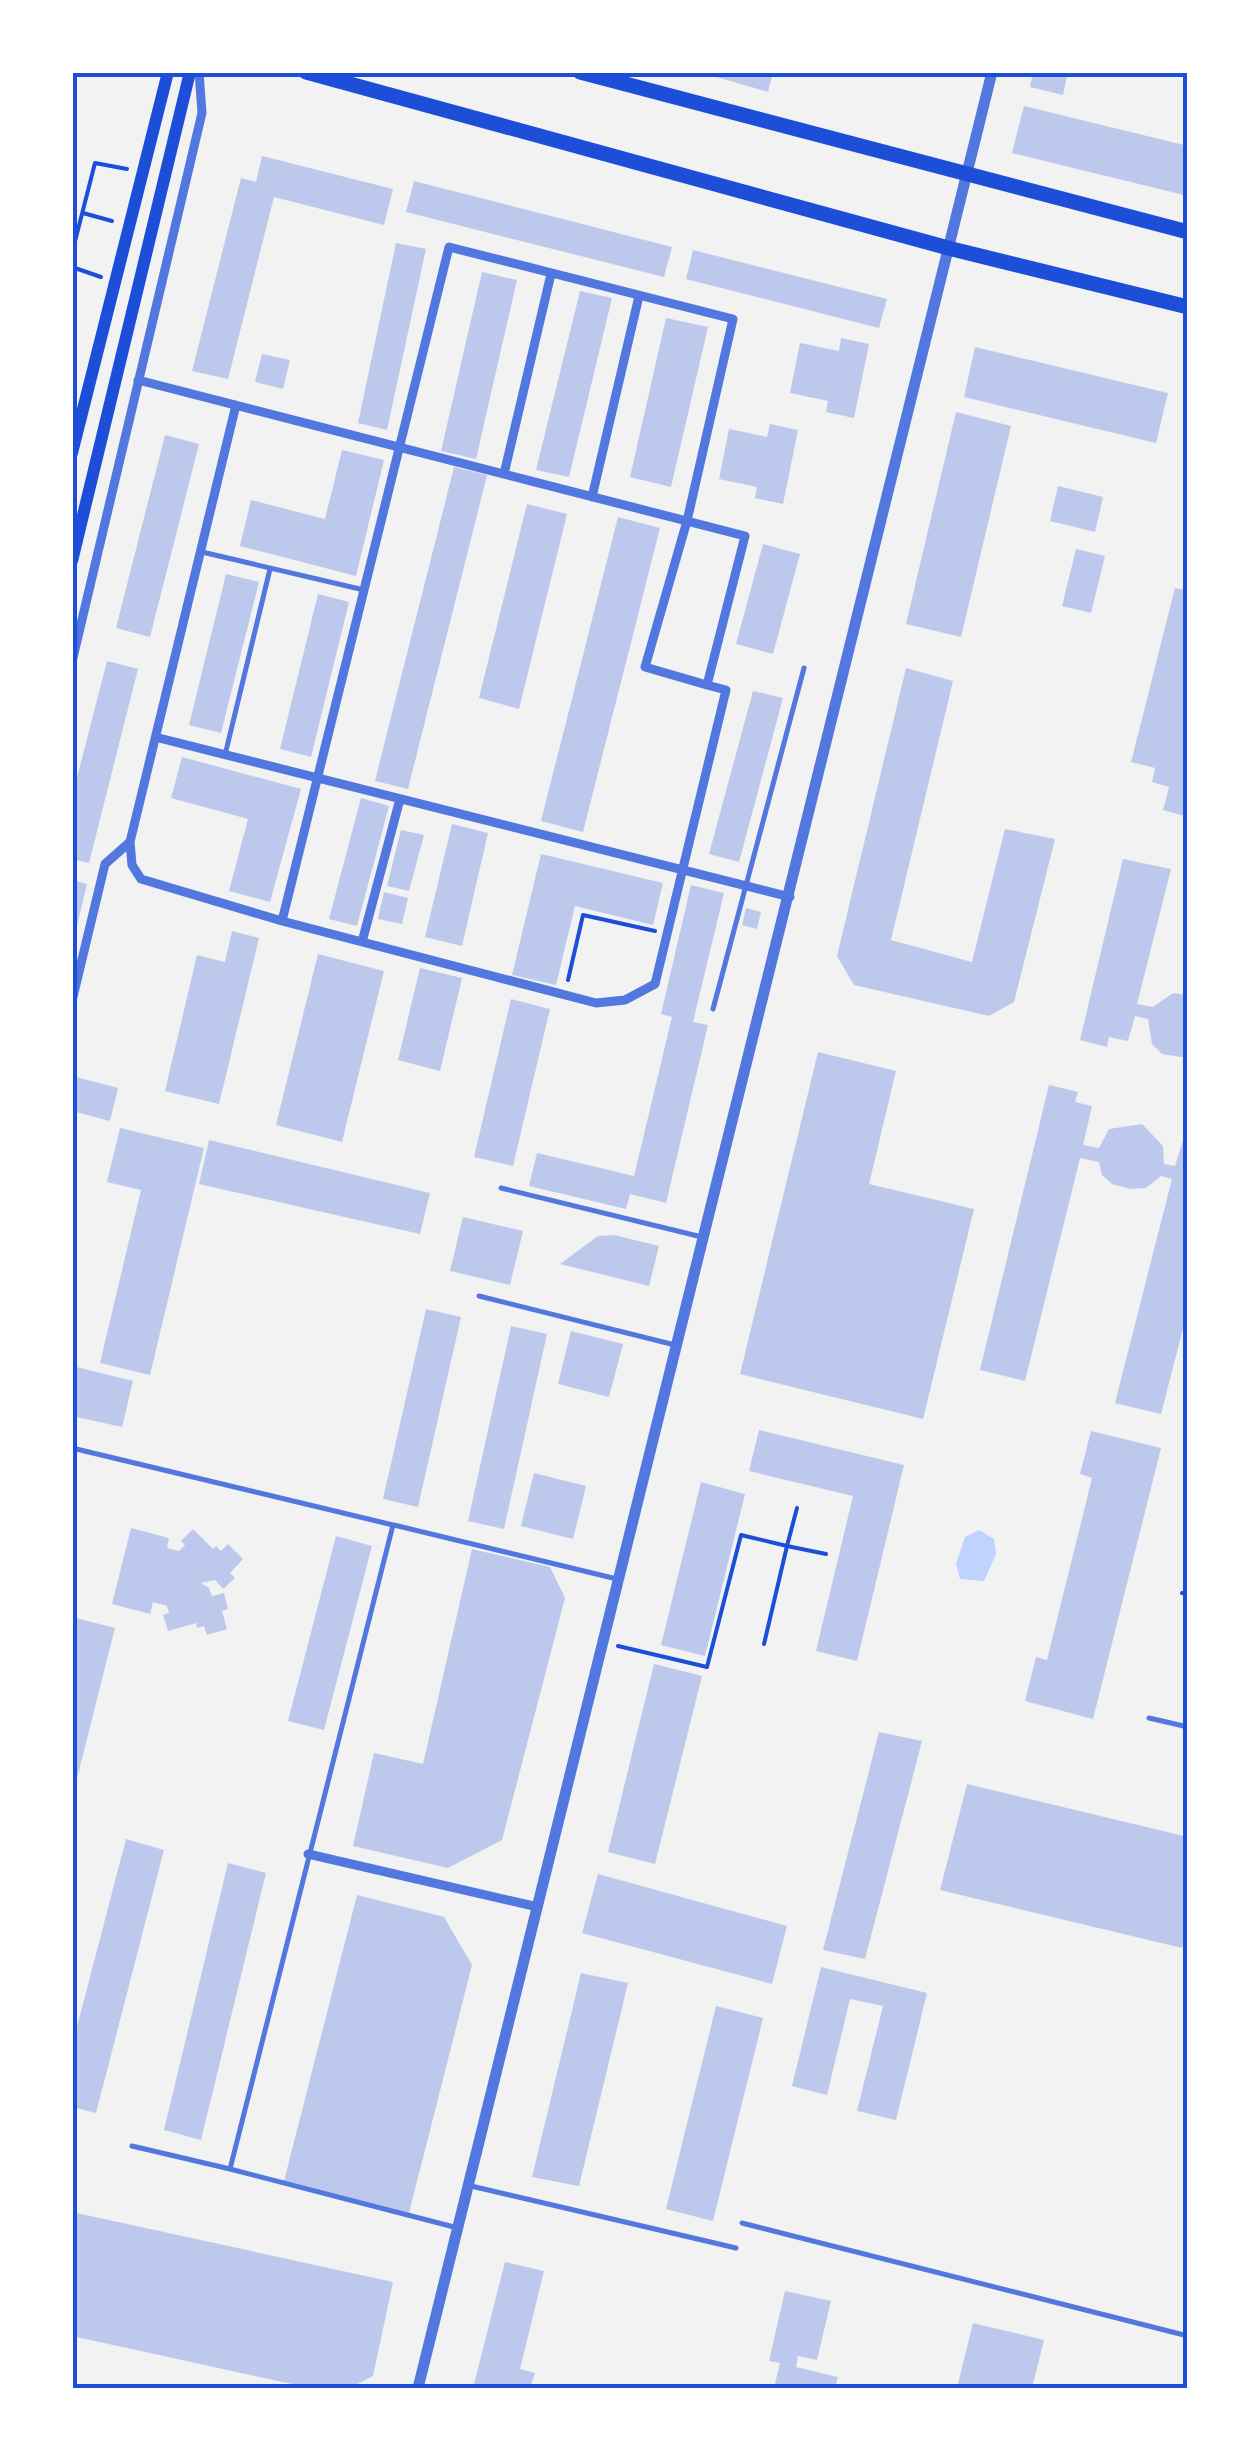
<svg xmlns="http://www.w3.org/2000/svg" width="1260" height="2461" font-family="'Fira Sans Condensed',sans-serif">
  <rect width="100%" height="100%" fill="#f2f2f2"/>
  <path fill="#bfd3fe" d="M979,1530L994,1539L996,1554L984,1581L960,1579L956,1564L965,1537Z"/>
  <path fill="#bdc9ec" d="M699,72H773L768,92Z
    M1033,72H1068L1063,95L1030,87Z
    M1024,106L1188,146V196L1012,153Z
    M262,156L393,189L384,225L274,197L228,379L192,371L241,178L256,182Z
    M414,181L672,247L664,277L406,212Z
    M396,243L426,249L387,430L358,423Z
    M693,250L887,299L879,328L686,279Z
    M482,272L517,280L476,459L441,451Z
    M580,291L612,298L569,477L536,470Z
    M666,318L708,327L671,487L630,477Z
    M841,338L869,344L854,418L826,412L828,401L790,393L800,343L839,351Z
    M975,347L1168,393L1156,443L964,397Z
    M262,354L290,360L283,389L255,382Z
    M956,412L1011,426L961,637L906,624Z
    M770,424L798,430L783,504L755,498L757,487L719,479L729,429L767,437Z
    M165,435L199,444L150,637L116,628Z
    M342,450L384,460L356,576L240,546L251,500L325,519Z
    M454,467L487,475L408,789L375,781Z
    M1058,486L1103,497L1095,532L1050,521Z
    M527,504L567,514L519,709L479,698Z
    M618,517L660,528L583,832L541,821Z
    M763,544L800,554L773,654L736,644Z
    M1076,549L1105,556L1091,613L1062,606Z
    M226,574L259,582L221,733L189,725Z
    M1175,588L1188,591V817L1163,810L1169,787L1152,782L1155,768L1131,762Z
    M318,594L349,602L311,757L280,749Z
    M107,661L138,669L89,863L72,859V797Z
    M906,668L953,681L891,940L972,962L1005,829L1055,839L1014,1002L989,1016L854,985L837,956Z
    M753,691L783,698L739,862L709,854Z
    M182,757L301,789L270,902L229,891L248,819L171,798Z
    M361,798L389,806L357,926L329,919Z
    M452,824L488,833L462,946L425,937Z
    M401,830L424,835L409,891L387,886Z
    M541,854L663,883L653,925L575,906L556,985L512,975Z
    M1123,859L1171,869L1137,1004L1153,1007L1173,993L1188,995V1058L1162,1054L1152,1044L1148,1019L1135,1016L1128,1041L1109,1037L1107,1047L1080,1040Z
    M72,880L87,884L74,938H72Z
    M691,885L724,893L693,1022L708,1025L666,1203L630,1194L626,1209L529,1186L537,1153L634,1176L672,1017L661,1014Z
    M384,892L408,898L402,924L378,919Z
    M746,908L761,912L757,929L742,925Z
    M232,931L259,938L219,1104L165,1091L197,955L225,962Z
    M318,954L384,971L342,1142L276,1125Z
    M420,968L462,978L440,1071L398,1060Z
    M511,999L550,1009L513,1166L474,1157Z
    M818,1052L896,1071L869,1184L974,1209L923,1419L740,1374Z
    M72,1076L118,1088L110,1121L72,1111Z
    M1049,1085L1078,1092L1075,1102L1092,1106L1083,1145L1099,1148L1109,1129L1142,1124L1163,1146L1164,1164L1175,1166L1188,1124V1309L1161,1414L1115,1403L1172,1179L1161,1176L1146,1188L1130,1189L1112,1184L1102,1175L1099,1162L1080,1158L1025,1381L980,1370Z
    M120,1128L204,1148L150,1375L100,1363L141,1190L107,1182Z
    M209,1140L430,1193L420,1234L199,1184Z
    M463,1217L523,1231L510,1285L450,1271Z
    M614,1235L659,1246L649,1286L560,1264L598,1236Z
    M426,1309L461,1317L418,1507L383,1499Z
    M511,1326L547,1334L504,1529L468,1521Z
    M571,1331L623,1344L609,1397L558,1384Z
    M72,1366L133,1381L122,1427L72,1416Z
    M759,1430L904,1465L857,1661L816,1651L853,1496L749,1471Z
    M1091,1431L1161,1448L1093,1719L1025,1701L1036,1657L1047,1660L1092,1478L1080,1474Z
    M534,1473L586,1486L573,1539L521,1526Z
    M701,1482L745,1494L705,1656L661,1645Z
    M131,1528L169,1538L167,1548L179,1551L185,1545L181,1541L193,1529L213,1549L216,1546L221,1551L228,1544L243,1559L230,1573L235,1578L223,1589L215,1580L201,1583L209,1588L212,1596L224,1593L228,1609L222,1611L227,1629L207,1635L204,1626L197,1628L196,1623L168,1631L163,1615L169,1613L167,1606L153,1602L150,1614L112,1604Z
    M336,1536L372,1546L324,1730L288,1721Z
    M472,1549L550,1567L565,1598L502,1840L448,1868L353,1846L374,1753L423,1764Z
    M72,1617L115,1628L74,1790H72Z
    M654,1664L702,1676L655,1864L608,1852Z
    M879,1732L922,1741L865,1959L823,1950Z
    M967,1784L1188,1837V1928L1182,1948L940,1890Z
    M126,1839L164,1850L96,2113L72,2107V2046Z
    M228,1863L266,1873L201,2140L164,2130Z
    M598,1874L787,1926L772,1984L582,1933Z
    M357,1895L444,1917L472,1965L409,2213L284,2181Z
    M821,1967L927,1993L896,2120L857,2111L883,2006L850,1999L827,2095L792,2086Z
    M581,1973L628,1983L579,2186L532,2177Z
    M716,2006L763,2018L713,2221L666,2209Z
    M72,2212L393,2282L373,2376L350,2388H310L72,2336Z
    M505,2262L544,2271L520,2369L535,2373L530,2388H473Z
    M785,2291L831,2301L817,2360L798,2356L796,2367L838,2377L835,2388H774L780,2363L769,2361Z
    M973,2323L1044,2340L1032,2388H957Z"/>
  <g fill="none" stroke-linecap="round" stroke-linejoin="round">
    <path stroke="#1d4ed8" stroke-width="4" d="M83,213L112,221
      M72,253L95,163L127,169
      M72,267L101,277
      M568,980L583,915L655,931
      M797,1508L787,1546L826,1554
      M1182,1593L1188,1594
      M618,1646L707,1667L741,1535L787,1546L764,1644"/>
    <path stroke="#5277de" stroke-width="5" d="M1174,72L1188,75
      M202,552L364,590
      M225,755L270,569
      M713,1009L804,668
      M501,1188L702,1237
      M479,1296L675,1345
      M72,1448L393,1525L230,2169L454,2227
      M394,1525L617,1579
      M1149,1718L1188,1727
      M132,2146L230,2169
      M471,2186L736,2248
      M742,2223L1188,2336"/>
    <path stroke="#5277de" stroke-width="9" d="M138,380L745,536L707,685L726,690L655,984L625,1000L596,1003L282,921L141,879L132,865L130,842L236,405
      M504,474L551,274
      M592,497L639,296
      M72,662L202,113L199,72
      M159,738L790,897
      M282,921L449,247L733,319L687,521L645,667L707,685
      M362,942L400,799
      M72,1001L105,864L130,842
      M308,1854L538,1907"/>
    <path stroke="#5277de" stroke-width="11" d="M418,2388L992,72"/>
    <path stroke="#1d4ed8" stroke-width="12" d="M72,453L168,72
      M72,561L190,72"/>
    <path stroke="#1d4ed8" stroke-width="15" d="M306,72L952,249L1188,307
      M580,72L1188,232"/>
  </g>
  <rect width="1260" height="2461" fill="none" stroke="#ffffff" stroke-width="150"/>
  <rect x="75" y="75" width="1110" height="2311" fill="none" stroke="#1d4ed8" stroke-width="4"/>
</svg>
